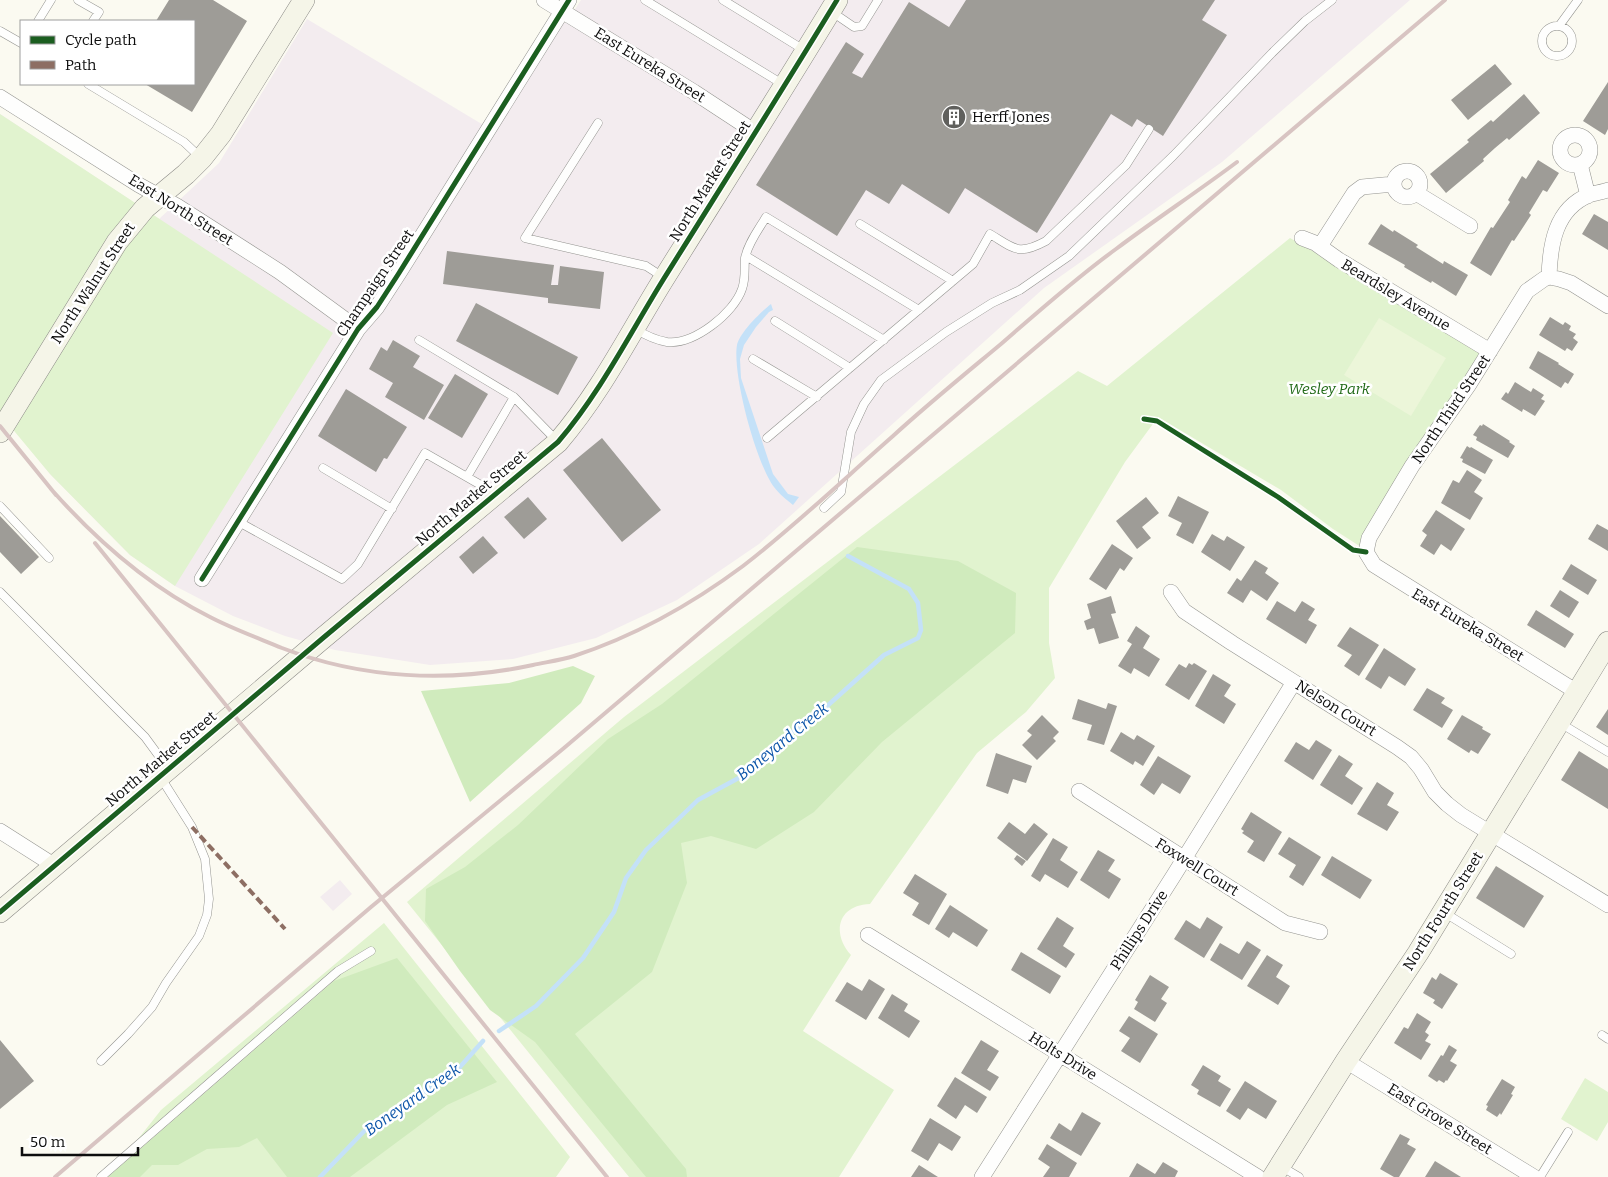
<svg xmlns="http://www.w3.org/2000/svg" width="1608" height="1177" font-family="Bitter,serif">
  <rect width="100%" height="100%" fill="#fbfaf1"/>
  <path fill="#f3ecef" d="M581,0H1410L1222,162L1044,288L759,544L677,600L596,638L513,659L430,665L335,650L285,636L233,616L175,586L130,555L50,474L14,430L0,114L159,219L219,163L307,19L485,126L552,17L566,23Z
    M340,880L352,894L333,911L320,897Z"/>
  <path fill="#e1f3cf" d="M0,114L333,333L175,586L130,555L50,474L0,414Z
    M1290,238L1489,352L1361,547L1333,529L1281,490L1158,417L1125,462L1049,588V643L1055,678L1026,712L977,753L870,904C838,905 831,933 851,955L803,1031L894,1090L839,1177H629L407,902L624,717L1078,371L1107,386Z
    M384,923L570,1157L556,1177H108L161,1110Z
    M1585,1078L1608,1092V1122L1597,1141L1561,1119Z"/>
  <path fill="#d0ebbd" d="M857,547L958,561L1016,593L1015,633L882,742L814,812L756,849L711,836L681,843L687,883L652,972L575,1034L686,1169L687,1177H646L535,1042L490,1010L460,971L425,921L426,889L465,867L518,825L608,739L662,704Z
    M573,666L595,676L581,703L470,802L421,691L509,683Z
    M397,958L497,1082L447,1105L350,1177H287L257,1138L239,1147L207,1149L178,1165H152L140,1177H108L334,981Z"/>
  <path fill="#ecf6d9" d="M1379,318L1446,358L1411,416L1344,375Z"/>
  <path fill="#c4e1f8" d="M771,304L773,310L769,312L756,327L744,345L740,359L741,378L773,474L788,494L799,497L793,505C787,500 779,494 774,487C756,463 732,374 737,345C740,332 761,312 771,304Z"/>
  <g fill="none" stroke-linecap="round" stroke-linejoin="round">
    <path stroke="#c4e1f8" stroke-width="4.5" d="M499,1031L536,1006L583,958L614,912L626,878L646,850L698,800L746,774L787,736L826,707L884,655L918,638L921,630L918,603L909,589L848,556
      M320,1177L371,1124L438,1084L459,1068L483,1041"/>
  </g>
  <path fill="#9e9c97" d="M169,0H213L247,21L192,112L145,84H194V21H156Z
    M966,0H1215L1202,20L1227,35L1163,136L1137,119L1132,127L1111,114L1037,233L965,188L949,214L902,184L889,204L866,190L837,236L756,185L846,42L864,54L852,73L862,78L909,2L949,27Z
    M1495,64L1512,84L1468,120L1451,100Z
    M1608,82V129L1605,135L1583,121Z
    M1524,94L1540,113L1509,140L1507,138L1495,148L1483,159L1484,161L1446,193L1430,174L1469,142L1467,140L1491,120L1493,122Z
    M1538,160L1559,173L1547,192L1543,190L1529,213L1531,215L1514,241L1512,240L1491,276L1470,263L1491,227L1493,228L1510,202L1508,200L1522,176L1526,179Z
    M1594,214L1608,222V250L1582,234Z
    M1381,224L1393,232L1394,230L1418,245L1416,247L1443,264L1444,261L1468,275L1456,296L1432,281L1431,283L1404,267L1405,265L1368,244Z
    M447,251L554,265L551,285H558L560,266L604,272L600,309L548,303V298L443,284Z
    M476,303L578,357L558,395L456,341Z
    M1550,317L1563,325L1565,322L1571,326L1569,330L1576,334L1573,338L1578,342L1572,351L1567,348L1565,351L1539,335Z
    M393,340L420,356L413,367L444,385L424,420L385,397L393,383L369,369L381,347L387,351Z
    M1538,351L1559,363L1558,364L1574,374L1568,384L1565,382L1561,388L1529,368Z
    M455,374L488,394L462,438L428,418Z
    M1515,382L1531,392L1533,388L1544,395L1541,399L1545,401L1535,416L1523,409L1522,412L1501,399L1506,392L1508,394Z
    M346,389L407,427L387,459L384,458L376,472L318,436Z
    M1483,424L1510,441L1509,442L1515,446L1508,458L1476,440L1477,437L1473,435L1480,425L1482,426Z
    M602,438L661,510L622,542L563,470Z
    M1467,446L1470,448L1471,447L1493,460L1485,474L1462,462L1463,459L1460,458Z
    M1467,470L1482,480L1474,492L1483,498L1470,520L1441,503L1453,480L1459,483Z
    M1178,496L1209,512L1193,544L1176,535L1182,523L1168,516Z
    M528,497L547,519L524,539L504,517Z
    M1146,497L1159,513L1142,527L1151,538L1137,549L1116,521Z
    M1436,510L1465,529L1451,551L1441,544L1434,555L1420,546L1427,535L1422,531Z
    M0,516L39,557L21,574L0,552Z
    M1597,524L1608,530V551L1588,539Z
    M1212,534L1224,541L1227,536L1245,547L1230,571L1201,552Z
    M483,536L498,553L473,574L459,557Z
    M1112,544L1133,558L1124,571L1120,568L1106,590L1089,579Z
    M1255,560L1268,568L1265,573L1279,583L1267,601L1251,590L1243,603L1227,593L1237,578L1241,581Z
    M1571,564L1597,580L1588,595L1562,579Z
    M1560,590L1579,602L1569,618L1550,606Z
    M1111,596L1116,613L1111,614L1119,638L1099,644L1094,628L1087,630L1084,621L1091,618L1087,604Z
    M1277,601L1295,612L1302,601L1315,609L1308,620L1317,625L1306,644L1266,619Z
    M1536,610L1574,634L1565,648L1527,625Z
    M1136,626L1150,636L1143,648L1160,659L1149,677L1134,668L1131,674L1118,666L1132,644L1127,641Z
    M1350,627L1379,645L1359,676L1344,666L1352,655L1337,646Z
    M1384,648L1416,669L1405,686L1389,676L1381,689L1365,679Z
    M1189,663L1192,665L1194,663L1207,671L1189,700L1165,685L1179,664L1186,668Z
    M1213,674L1231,685L1224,696L1236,704L1224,724L1195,706Z
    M1427,688L1445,698L1441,703L1453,710L1442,728L1413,710Z
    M1078,699L1106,709L1108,703L1117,706L1104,745L1087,740L1092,725L1072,719Z
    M1608,709V735L1596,727Z
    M1042,715L1059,732L1053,738L1056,741L1037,760L1022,745L1032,735L1027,731Z
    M1462,715L1483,727L1482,729L1491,734L1478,754L1471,750L1469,753L1447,739Z
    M1121,732L1134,740L1137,735L1155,746L1143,766L1135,761L1133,765L1110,751Z
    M1316,740L1332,750L1313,780L1284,761L1296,742L1309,750Z
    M1579,751L1608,769V809L1561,780Z
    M996,753L1032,766L1026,783L1013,779L1008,794L986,786Z
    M1339,755L1353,764L1345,776L1363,788L1352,805L1320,785Z
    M1158,756L1191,776L1180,794L1162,783L1154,795L1140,785Z
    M1377,782L1394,793L1387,805L1399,812L1387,831L1357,814Z
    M1251,812L1282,832L1264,862L1247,852L1254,841L1242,833L1244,831L1241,829Z
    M1009,822L1025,834L1034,823L1048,834L1027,861L997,838Z
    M1289,837L1321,857L1303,886L1289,877L1296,865L1278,854Z
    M1053,838L1068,847L1060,860L1078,872L1068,888L1045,874L1040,882L1031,876Z
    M1098,850L1115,860L1108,871L1121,879L1109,899L1080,880Z
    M1017,855L1026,861L1022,866L1014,859Z
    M1332,856L1372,880L1360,899L1321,875Z
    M1496,866L1544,896L1524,928L1476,898Z
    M915,874L947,894L929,925L912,915L919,903L903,893Z
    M950,905L988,930L977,947L953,932L949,938L935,929Z
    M1057,917L1074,928L1063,946L1075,954L1066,968L1037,949Z
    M1207,917L1223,927L1204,958L1174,939L1186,920L1200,929Z
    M1247,941L1261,950L1242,980L1210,960L1220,943L1239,954Z
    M1021,952L1061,976L1050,994L1011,970Z
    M1267,955L1283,965L1276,977L1290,986L1278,1005L1247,986Z
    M1440,973L1458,984L1442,1009L1433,1003L1435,1000L1423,993L1432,977L1436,980Z
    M1150,975L1169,987L1161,999L1167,1003L1155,1022L1134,1009L1138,1002L1135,1000Z
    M869,979L885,989L866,1020L835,1001L847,982L862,991Z
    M892,994L908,1004L904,1011L920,1021L909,1038L878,1018Z
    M1417,1013L1431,1022L1425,1032L1429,1035L1425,1041L1431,1044L1421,1060L1394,1043L1404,1027L1408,1029Z
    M1129,1016L1158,1034L1140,1063L1121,1051L1130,1038L1119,1031Z
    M0,1040L34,1081L0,1109Z
    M981,1040L999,1051L987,1070L999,1077L990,1091L961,1073Z
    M1449,1045L1457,1050L1450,1061L1457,1065L1447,1081L1446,1080L1444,1083L1439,1080L1437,1082L1428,1076L1441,1055L1443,1056Z
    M1203,1065L1221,1076L1218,1081L1231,1089L1220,1107L1197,1094L1199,1090L1191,1085Z
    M955,1077L987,1097L977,1113L965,1105L956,1119L937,1106Z
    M1502,1079L1515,1087L1511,1094L1513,1095L1501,1115L1500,1113L1497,1117L1486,1110L1488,1106L1486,1105Z
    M1245,1081L1277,1101L1266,1119L1248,1108L1240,1120L1226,1111Z
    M1082,1112L1101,1123L1081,1156L1050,1138L1059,1123L1071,1131Z
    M930,1118L961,1137L952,1151L939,1143L928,1161L911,1151Z
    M1400,1134L1410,1139L1407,1144L1416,1149L1399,1177H1394L1380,1169Z
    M1047,1144L1077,1163L1069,1177H1043L1050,1167L1038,1159Z
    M1435,1161L1461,1177H1425Z
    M1163,1162L1178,1171L1175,1177H1129L1137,1163L1155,1174Z
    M919,1165L938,1177H911Z"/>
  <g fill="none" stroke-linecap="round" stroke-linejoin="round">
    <g stroke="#949490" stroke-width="9">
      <path id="lane" d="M78,0L99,12L93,21
        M645,0L784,85
        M723,0L804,50
        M832,12L854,27L862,26L878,0
        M38,21L51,0
        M1559,26L1578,0
        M1542 41a15 15 0 1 1 30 0a15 15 0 1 1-30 0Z
        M0,31L21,43
        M88,84L184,142L201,158
        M598,123L525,238L646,266L663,277
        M860,224L953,281
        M746,256L884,340
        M775,321L850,368
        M635,329C645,335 655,340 667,342C694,345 734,313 742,289C746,278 744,268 745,258C748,243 759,229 766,217L919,310
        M419,340L514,397L467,477
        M753,359L817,397
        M514,397L557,441
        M767,438L973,264L990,234C1015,249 1018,256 1046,241L1126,165L1149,129
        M323,468L392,509
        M0,506L49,558
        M824,508L841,492L851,432L864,404L881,380L946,332L992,303L1020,290L1069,256L1173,156L1272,53L1305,21L1332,0
        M237,521L342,579L358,564L425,453L493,492
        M0,592L145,737L167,767
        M1560,723L1608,752
        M1445,913L1511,954
        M1602,1035L1608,1039
        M101,1061L128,1034L152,1007L166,983L199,936L207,915L209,899L205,859L192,827L161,778
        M1282,1167L1299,1177
        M101,1177L338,971L371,951
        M1540,1177L1568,1132"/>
    </g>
    <g stroke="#949490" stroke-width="16">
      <path id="street" d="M544,0L694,92L755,132
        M0,97L139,185L177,206L280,272L358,329
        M1560 150a15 15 0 1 1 30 0a15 15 0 1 1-30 0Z
        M1580,164L1588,196
        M1394 184a13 13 0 1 1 26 0a13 13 0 1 1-26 0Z
        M1416,193L1470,226
        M1302,238L1315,243L1339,260L1490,351
        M1320,246L1354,193L1362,187L1394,184
        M1549,277C1550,245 1555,209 1589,195C1595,193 1602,192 1608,190
        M202,579L358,329L377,307L399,273L569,0
        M1171,592L1184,611L1232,643L1397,747L1411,757L1421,769L1435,792L1447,804L1461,815L1608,905
        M1577,692L1374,565L1366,552L1369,538L1412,466L1468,386L1527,291L1544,279L1549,277L1559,279L1571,283L1608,306
        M1079,791L1285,923L1320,932
        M0,831L55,866
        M868,935L1258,1177
        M1346,1061L1534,1177
        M982,1177L1174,875L1294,682"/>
    </g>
    <g stroke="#8b8a86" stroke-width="22">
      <path id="secondary" d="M0,432L117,242L145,208L186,174L202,158L221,134L304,0
        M0,912L323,638L558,442C600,393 629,335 663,280C721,187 780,94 837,0
        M1273,1177L1346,1061L1418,953L1608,642"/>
    </g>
    <use href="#lane" stroke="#fefefd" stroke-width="8"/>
    <use href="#street" stroke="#fefefd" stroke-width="15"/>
    <use href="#secondary" stroke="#f5f5e8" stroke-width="21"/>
    <path stroke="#d8c4c2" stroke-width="4" d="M0,426L56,495
      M51,489C97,541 148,586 210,617C233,629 258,638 282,648C362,679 449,683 533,665C547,662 561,660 574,656C635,636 692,604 743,566C795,526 844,479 893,436C928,404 965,374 1001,344C1039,311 1076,278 1116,249C1156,219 1197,192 1237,162
      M95,543L607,1177
      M55,1177L371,907L564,748L1445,0"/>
    <path stroke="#8d6e63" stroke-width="4" stroke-dasharray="8 4" stroke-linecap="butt" d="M192,827L285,929"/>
    <g stroke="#fff" stroke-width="8">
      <path id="cycleway" d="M1144,419L1157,421L1278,497L1353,550L1366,552
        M202,579L358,329L377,307L399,273L569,0
        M0,912L323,638L558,442C600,393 629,335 663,280C721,187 780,94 837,0"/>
    </g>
    <use href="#cycleway" stroke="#1b5e20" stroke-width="5"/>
  </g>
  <defs>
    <g id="building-disc" transform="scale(1.25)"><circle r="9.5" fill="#60605d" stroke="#fff"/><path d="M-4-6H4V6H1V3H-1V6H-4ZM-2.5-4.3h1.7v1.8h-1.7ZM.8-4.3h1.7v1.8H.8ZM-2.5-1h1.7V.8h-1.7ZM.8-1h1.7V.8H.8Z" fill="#fff"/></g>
  </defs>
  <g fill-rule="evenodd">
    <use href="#building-disc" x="954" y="117"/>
  </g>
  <g text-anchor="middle" stroke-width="5" stroke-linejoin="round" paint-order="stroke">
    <g font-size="15" fill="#0d0d0d" stroke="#fff">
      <text transform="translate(650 65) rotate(32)" y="5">East Eureka Street</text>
      <text transform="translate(710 181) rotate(-58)" y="5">North Market Street</text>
      <text transform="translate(181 210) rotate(32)" y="5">East North Street</text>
      <text transform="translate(93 283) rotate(-57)" y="5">North Walnut Street</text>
      <text transform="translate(375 283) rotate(-56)" y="5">Champaign Street</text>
      <text transform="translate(1396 295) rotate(31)" y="5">Beardsley Avenue</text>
      <text transform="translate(1451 409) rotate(-56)" y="5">North Third Street</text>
      <text transform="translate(471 498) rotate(-40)" y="5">North Market Street</text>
      <text transform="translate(1468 625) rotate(31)" y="5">East Eureka Street</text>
      <text transform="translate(1336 708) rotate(32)" y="5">Nelson Court</text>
      <text transform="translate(161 759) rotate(-40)" y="5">North Market Street</text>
      <text transform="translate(1197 867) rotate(32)" y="5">Foxwell Court</text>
      <text transform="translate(1443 911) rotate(-58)" y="5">North Fourth Street</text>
      <text transform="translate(1139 930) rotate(-57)" y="5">Phillips Drive</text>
      <text transform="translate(1063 1056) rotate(32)" y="5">Holts Drive</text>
      <text transform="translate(1440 1119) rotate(32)" y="5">East Grove Street</text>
    </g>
    <g font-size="15" fill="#0d0d0d" stroke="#fff" text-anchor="start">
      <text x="972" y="122">Herff Jones</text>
    </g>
    <g font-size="15" font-style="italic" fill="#216a18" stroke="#fff">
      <text x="1329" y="394">Wesley Park</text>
    </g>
    <g font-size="16" font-style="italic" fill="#0d55a9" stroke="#fff">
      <text transform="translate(782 741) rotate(-39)" y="6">Boneyard Creek</text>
      <text transform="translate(412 1099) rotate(-35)" y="6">Boneyard Creek</text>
    </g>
  </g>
  <rect x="20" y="20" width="175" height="65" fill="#ffffff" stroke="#9e9e9e"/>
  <rect x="30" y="36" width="25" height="8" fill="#1b5e20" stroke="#9e9e9e"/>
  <text x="65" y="45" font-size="15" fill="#0d0d0d">Cycle path</text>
  <rect x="30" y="61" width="25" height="8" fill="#8d6e63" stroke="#9e9e9e"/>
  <text x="65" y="70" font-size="15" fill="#0d0d0d">Path</text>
  <path d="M22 1147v8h116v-8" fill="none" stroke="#0d0d0d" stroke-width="2.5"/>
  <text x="30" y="1147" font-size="15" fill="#0d0d0d" stroke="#ffffff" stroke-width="4" paint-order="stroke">50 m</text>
</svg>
